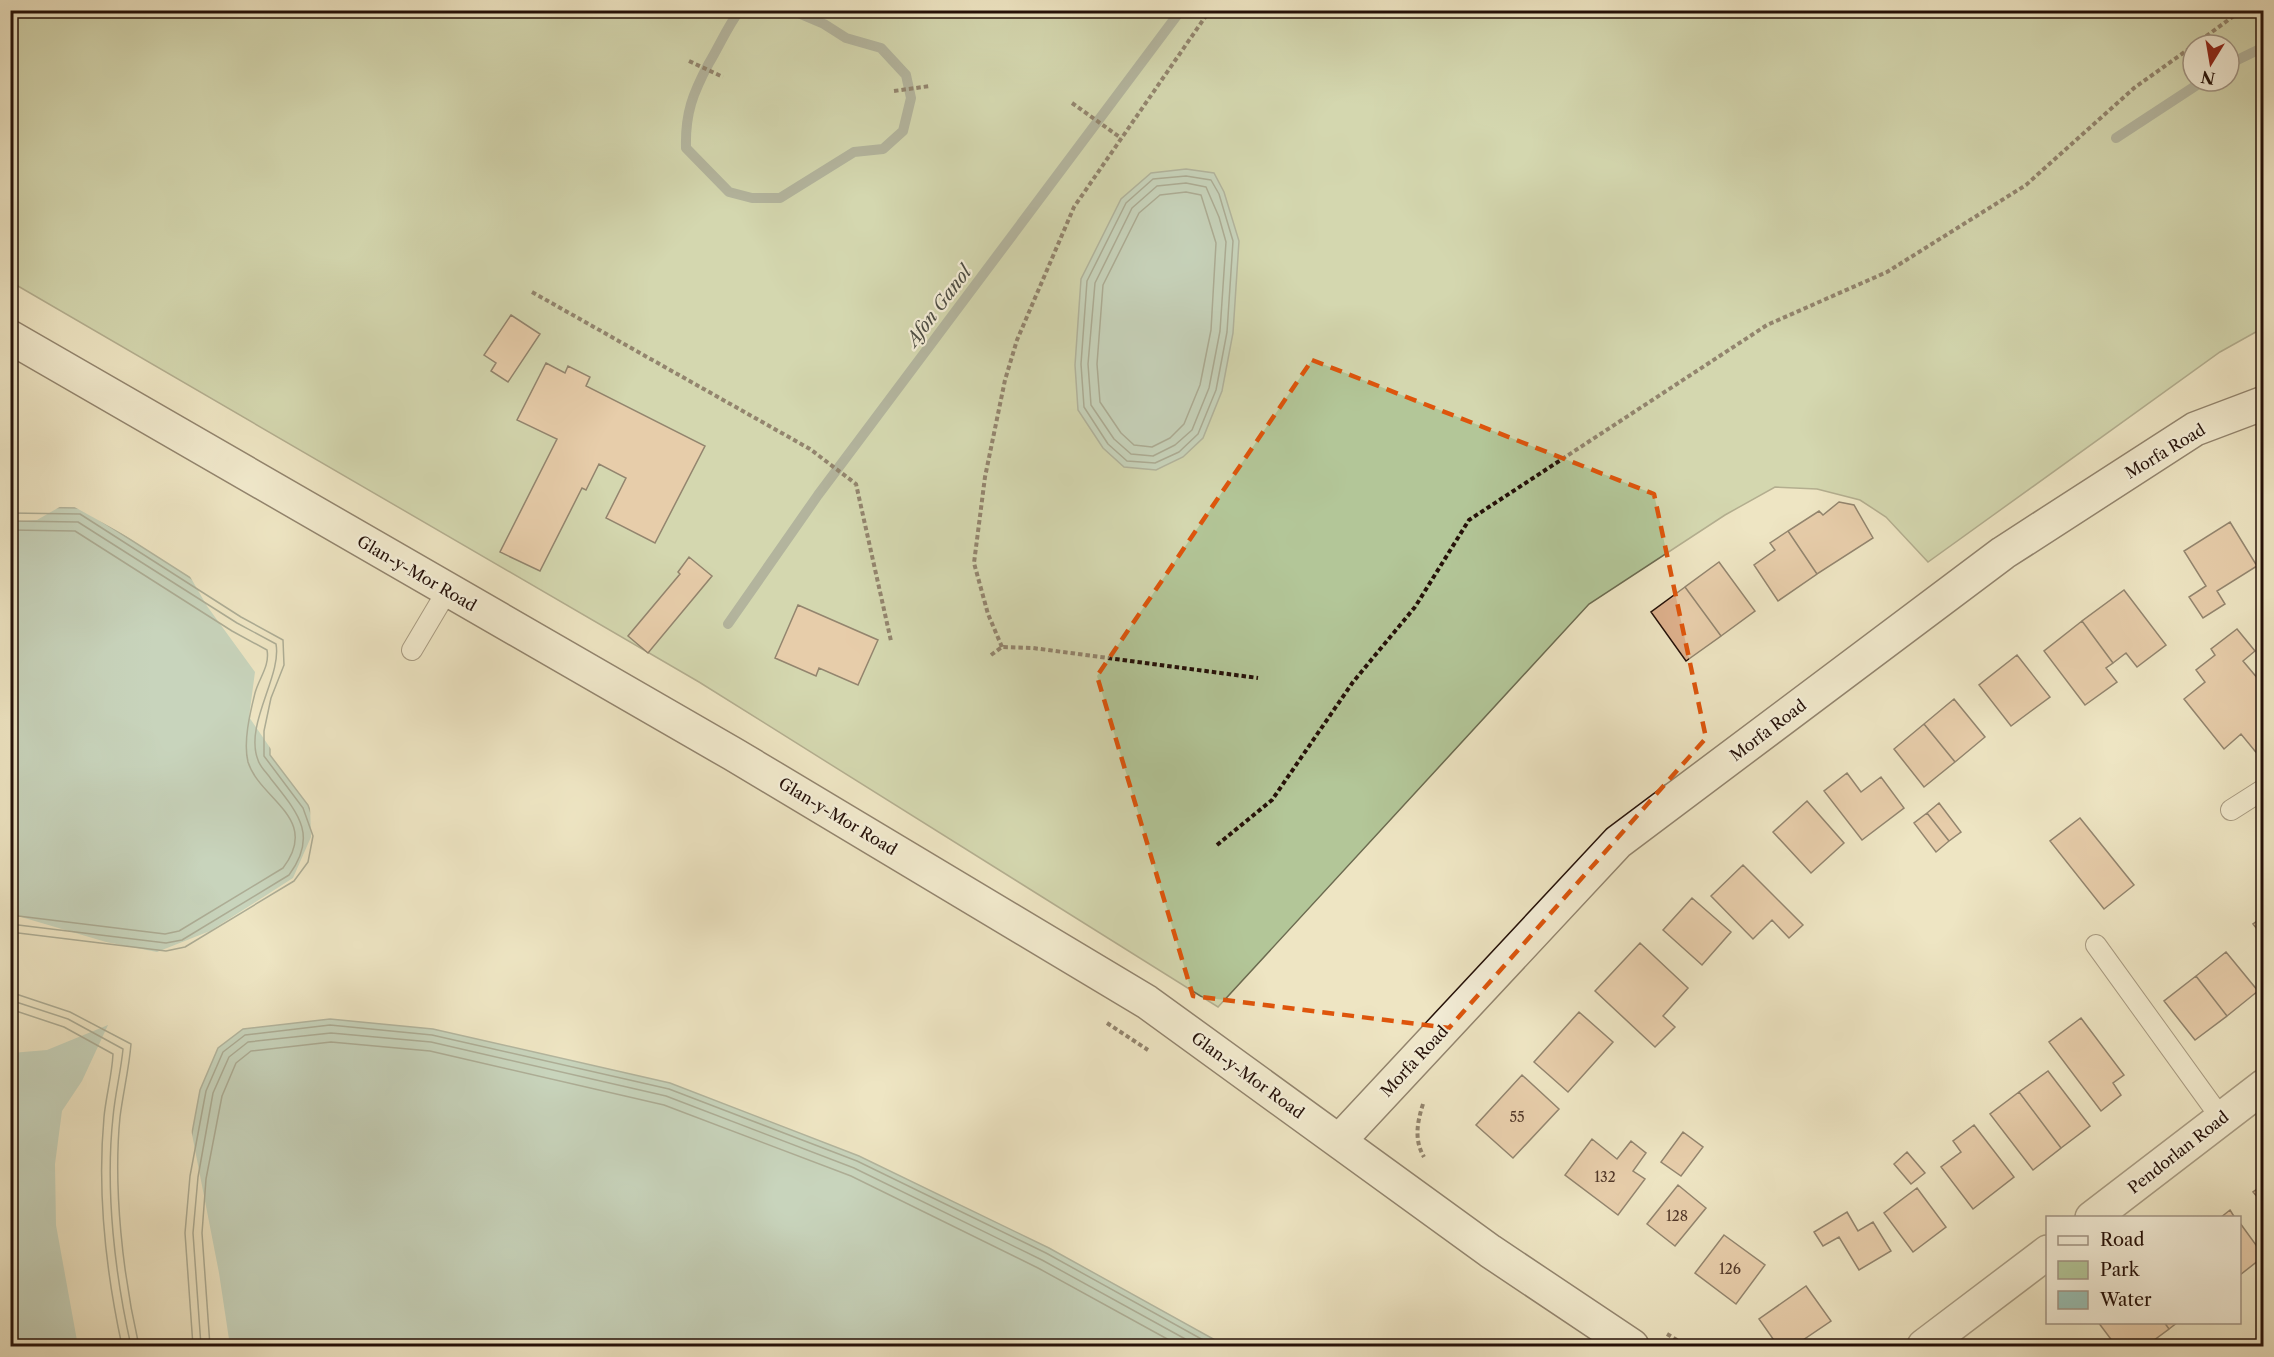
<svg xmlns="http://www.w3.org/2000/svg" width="2274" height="1357" font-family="'Libre Caslon Text',serif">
  <rect width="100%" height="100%" fill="#eee5c3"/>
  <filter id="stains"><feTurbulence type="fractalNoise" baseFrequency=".00333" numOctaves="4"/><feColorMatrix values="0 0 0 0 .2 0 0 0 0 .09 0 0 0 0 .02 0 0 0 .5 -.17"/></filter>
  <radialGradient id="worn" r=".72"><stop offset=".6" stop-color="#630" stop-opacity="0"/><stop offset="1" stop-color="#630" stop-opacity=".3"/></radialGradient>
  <path fill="#b3c698" stroke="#6c6b50" stroke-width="1.5" fill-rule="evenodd" d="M11,11H2263V328L2220,352L1928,562L1886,517L1860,500L1817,489L1775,487L1725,515L1589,604L1218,1007L699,682L11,282ZM2193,45H2229V81H2193Z"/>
  <path fill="#99bfb3" stroke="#6a796f" stroke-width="1.5" d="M1186,169L1214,173L1224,192L1239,241L1233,333L1222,391L1203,438L1183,457L1156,470L1124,467L1103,448L1078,410L1075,365L1081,279L1121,199L1151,173Z
    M11,507L81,508L244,612L277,699L270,732V755L308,805L319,835L299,885L167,957L11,938Z
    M11,986L73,1006L138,1040L126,1119L130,1266L145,1346H11Z
    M330,1019L433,1029L670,1083L859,1156L1049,1248L1226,1346H188L184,1176L200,1090L218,1048L243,1029Z"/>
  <path fill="#eee5c3" d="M10,504H11L63,505L37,520L11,522Z
    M71,505H83L157,553Z
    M188,573L293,635V667L280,700L273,732V752L249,717L255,672L207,606Z
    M296,784L311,803L322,834L316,866L300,887L189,955L167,960L10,941L11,914L106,942L157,952L210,931L293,878L311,837L310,804Z
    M10,983L74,1003L141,1039L129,1120V1195L133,1266L148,1346H78L56,1225L55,1164L62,1111L82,1081L108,1025L47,1050L11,1053Z
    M190,1124L219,1273L230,1346H185L176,1233L181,1175Z"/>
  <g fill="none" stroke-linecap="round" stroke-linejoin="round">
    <path stroke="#5e685e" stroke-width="1.5" d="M1186,176L1211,180L1219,194L1233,241L1227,332L1216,390L1198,434L1179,452L1155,463L1127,461L1108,444L1084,407L1081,364L1087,281L1126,203L1153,179Z
      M1186,183L1206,187L1219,217L1226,242L1220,331L1209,388L1192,430L1175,445L1153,456L1131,454L1114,439L1091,405L1088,364L1095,283L1132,208L1157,186Z
      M1186,192L1201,195L1216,243L1211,330L1200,385L1184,424L1170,438L1152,447L1134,445L1121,433L1100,402L1097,364L1103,285L1139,213L1160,195Z
      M10,513L80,514L241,617L283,640L284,665L271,698L264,731V756L303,808L313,836L308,862L294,881L185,947L166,951L10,932
      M10,521L78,522L237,623L276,644C282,676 244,725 258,760C260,767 267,773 271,779C297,812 319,835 289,875L182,940L166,943L10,924
      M10,530L75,531L232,631L267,650C270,666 259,678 255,693C250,713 243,742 248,762C260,800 321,818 283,868L179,931L165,934L10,915
      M10,992L70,1012L131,1044C129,1069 123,1093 120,1117C113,1189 123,1276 139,1346
      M10,1000L68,1019L123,1049C121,1071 115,1094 113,1117C105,1191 115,1275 131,1346
      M10,1009L64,1027L113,1054C112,1075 106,1096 104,1117C97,1193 106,1272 122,1346
      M193,1346L185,1233L190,1176L206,1091L223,1052L245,1035L330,1025L432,1035L669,1089L857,1161L1046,1253L1214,1346
      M201,1346L193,1233L198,1177L213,1093L229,1057L248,1042L331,1033L431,1042L666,1096L854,1168L1042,1260L1198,1346
      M210,1346L202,1233L206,1179L222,1096L236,1063L251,1051L331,1042L430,1051L664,1105L851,1176L1038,1268L1180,1346"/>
    <path stroke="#6a796f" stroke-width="10" d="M740,10C727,27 720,45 709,63C693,93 685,113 686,148L729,192L752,198H780L854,152L883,149L903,131L911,98L906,75L881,48L846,38L824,24L791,10
      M2229,64L2264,47
      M2116,138L2203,81
      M728,624L818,495L1181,10"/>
  </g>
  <path fill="#ddb08c" stroke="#241008" stroke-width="1.5" d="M511,315L540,334L508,382L491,371L496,363L484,355Z
    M546,363L565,373L568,366L590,377L586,386L705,446L655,543L606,518L626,478L599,464L586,490L582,488L540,571L500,552L557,439L517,420Z
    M1839,502L1854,505L1873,538L1817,574L1788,531L1819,511L1823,515Z
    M2230,522L2257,566L2217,591L2225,604L2203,618L2189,597L2206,586L2184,551Z
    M1788,531L1817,574L1778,601L1754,565L1775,550L1770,543Z
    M689,557L712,576L648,653L628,636L680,574L678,572Z
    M1719,562L1755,611L1721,636L1685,587Z
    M1685,587L1721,636L1686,661L1651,612Z
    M2124,590L2166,645L2137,667L2126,653L2113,663L2082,621Z
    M798,605L878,640L858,685L819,668L816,676L775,658Z
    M2082,621L2113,663L2106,668L2117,682L2085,705L2044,651Z
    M2237,629L2255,651L2243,661L2264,686V762L2241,734L2224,749L2184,699L2205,682L2196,670L2215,655L2211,649Z
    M2017,655L2050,697L2011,726L1979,685Z
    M1954,699L1985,737L1955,762L1924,724Z
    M1924,724L1955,762L1924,787L1894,749Z
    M1847,773L1861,792L1881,777L1904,808L1862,840L1824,791Z
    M1807,801L1844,843L1811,873L1773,832Z
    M1939,803L1961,832L1949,841L1927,813Z
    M1927,813L1949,841L1936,852L1914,823Z
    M2080,818L2134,885L2104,909L2050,841Z
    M1743,865L1803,925L1789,938L1772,920L1753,939L1711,896Z
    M1692,898L1731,932L1702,965L1663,930Z
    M2264,916V938L2253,924Z
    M1640,943L1688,988L1663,1016L1675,1027L1655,1047L1595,991Z
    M2226,952L2258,991L2227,1016L2196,976Z
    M2196,976L2227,1016L2195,1040L2164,1001Z
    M1579,1012L1613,1042L1568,1092L1534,1062Z
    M2081,1018L2124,1075L2113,1083L2121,1095L2101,1111L2049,1042Z
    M2048,1071L2090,1126L2061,1148L2019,1092Z
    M1522,1075L1559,1109L1513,1158L1476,1125Z
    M2019,1092L2061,1148L2033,1170L1990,1114Z
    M1974,1125L2014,1177L1973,1209L1941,1167L1961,1152L1953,1141Z
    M1683,1132L1703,1147L1681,1176L1661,1162Z
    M1592,1139L1617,1159L1631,1141L1646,1153L1633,1171L1645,1179L1618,1215L1565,1175Z
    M1907,1152L1925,1173L1911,1184L1894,1164Z
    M2264,1184V1205L2253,1192Z
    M1678,1185L1706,1208L1675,1246L1647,1224Z
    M1917,1188L1946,1227L1913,1252L1884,1213Z
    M2230,1210L2235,1218H2220Z
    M1847,1212L1858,1231L1873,1222L1891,1251L1859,1270L1839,1237L1823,1246L1814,1232Z
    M2240,1223L2264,1256L2240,1275Z
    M1724,1235L1765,1265L1736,1304L1695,1273Z
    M1806,1286L1831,1321L1794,1346H1778L1759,1319Z
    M2098,1322H2164L2169,1329L2146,1346H2116Z
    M2164,1322H2178L2169,1329Z"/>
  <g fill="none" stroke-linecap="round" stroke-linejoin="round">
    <g stroke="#564537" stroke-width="22">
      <path id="lane" d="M412,650L447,591
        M2231,810L2264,789
        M2096,945L2221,1118"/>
    </g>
    <g stroke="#564537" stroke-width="36">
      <path id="street" d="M2092,1218L2264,1086
        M1924,1346L2048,1252"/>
    </g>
    <g stroke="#241008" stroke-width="36">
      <path id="secondary" d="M10,337L733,754L1147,1002L1490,1251L1632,1346
        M1339,1141L1618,842L2003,553L2195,429L2264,403"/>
    </g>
    <path stroke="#241008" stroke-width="4" stroke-dasharray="4.5 3" stroke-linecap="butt" d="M2194,45L2242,10
      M689,61L723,77
      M894,91L930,86
      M1072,103L1121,138
      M532,292L810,449L856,484L891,641
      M1002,647L988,614L974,563L985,477L1005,380L1017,340L1074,207L1210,10
      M991,655L1002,647L1033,648L1258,678
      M1217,845L1272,800L1353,682L1415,607L1469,520L1767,325L1887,272L2026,185L2134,88L2193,46
      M1107,1023L1148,1050
      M1423,1104C1417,1123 1414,1140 1424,1157
      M1667,1334L1687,1346"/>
    <use href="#lane" stroke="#f4eed8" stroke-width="20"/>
    <use href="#street" stroke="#f4eed8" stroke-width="33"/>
    <use href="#secondary" stroke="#f4eed8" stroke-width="33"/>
  </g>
  <path d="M0 0H2274V1357H0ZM1312,360L1654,494L1706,738L1449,1028L1193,996L1097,676Z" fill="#eee5c3" fill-opacity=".55" fill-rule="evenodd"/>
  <path fill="none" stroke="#de550c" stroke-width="4.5" stroke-dasharray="12 8" stroke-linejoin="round" d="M1312,360L1654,494L1706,738L1449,1028L1193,996L1097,676Z"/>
  <g text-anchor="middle" stroke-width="4.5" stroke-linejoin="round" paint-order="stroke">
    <g font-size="14" fill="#523829">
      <text x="1517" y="1122">55</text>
      <text x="1605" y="1182">132</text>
      <text x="1677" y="1221">128</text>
      <text x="1730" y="1274">126</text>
    </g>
    <g font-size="16" fill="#241008" stroke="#f4eed8">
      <text transform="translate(2165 451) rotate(-31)" y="6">Morfa Road</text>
      <text transform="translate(417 573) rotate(30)" y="6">Glan-y-Mor Road</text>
      <text transform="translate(1768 730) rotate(-37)" y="6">Morfa Road</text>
      <text transform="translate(838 816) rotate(31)" y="6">Glan-y-Mor Road</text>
      <text transform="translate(1414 1061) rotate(-47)" y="6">Morfa Road</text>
      <text transform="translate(1248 1075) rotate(36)" y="6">Glan-y-Mor Road</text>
      <text transform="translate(2178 1152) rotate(-38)" y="6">Pendorlan Road</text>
    </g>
    <g font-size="18" font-style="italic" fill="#4d4d44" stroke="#f4eed8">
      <text transform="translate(939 306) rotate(-53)" y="6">Afon Ganol</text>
    </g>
  </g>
  <rect width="2274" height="1357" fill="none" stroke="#eee5c3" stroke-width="36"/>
  <rect x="12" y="12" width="2250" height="1333" fill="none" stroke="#241008" stroke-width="3"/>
  <rect x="18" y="18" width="2238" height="1321" fill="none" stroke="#241008" stroke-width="1.5"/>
  <rect x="2046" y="1216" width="195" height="108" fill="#f4eed8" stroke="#a19585" stroke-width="1.5"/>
  <rect x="2058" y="1236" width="30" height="9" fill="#f4eed8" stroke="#a19585" stroke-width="1.5"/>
  <text x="2100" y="1246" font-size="18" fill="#241008">Road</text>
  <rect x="2058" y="1261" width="30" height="18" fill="#b3c698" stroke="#a19585" stroke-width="1.5"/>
  <text x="2100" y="1276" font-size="18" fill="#241008">Park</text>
  <rect x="2058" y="1291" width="30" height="18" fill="#99bfb3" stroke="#a19585" stroke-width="1.5"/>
  <text x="2100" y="1306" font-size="18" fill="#241008">Water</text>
  <g transform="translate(2211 63) rotate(191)"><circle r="28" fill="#f4eed8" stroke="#a19585" stroke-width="1.5"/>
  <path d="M0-4.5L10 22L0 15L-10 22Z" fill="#8f2418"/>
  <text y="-9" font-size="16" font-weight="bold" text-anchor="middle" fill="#241008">N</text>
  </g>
  <rect width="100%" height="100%" filter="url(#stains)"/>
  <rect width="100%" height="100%" fill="url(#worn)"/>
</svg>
